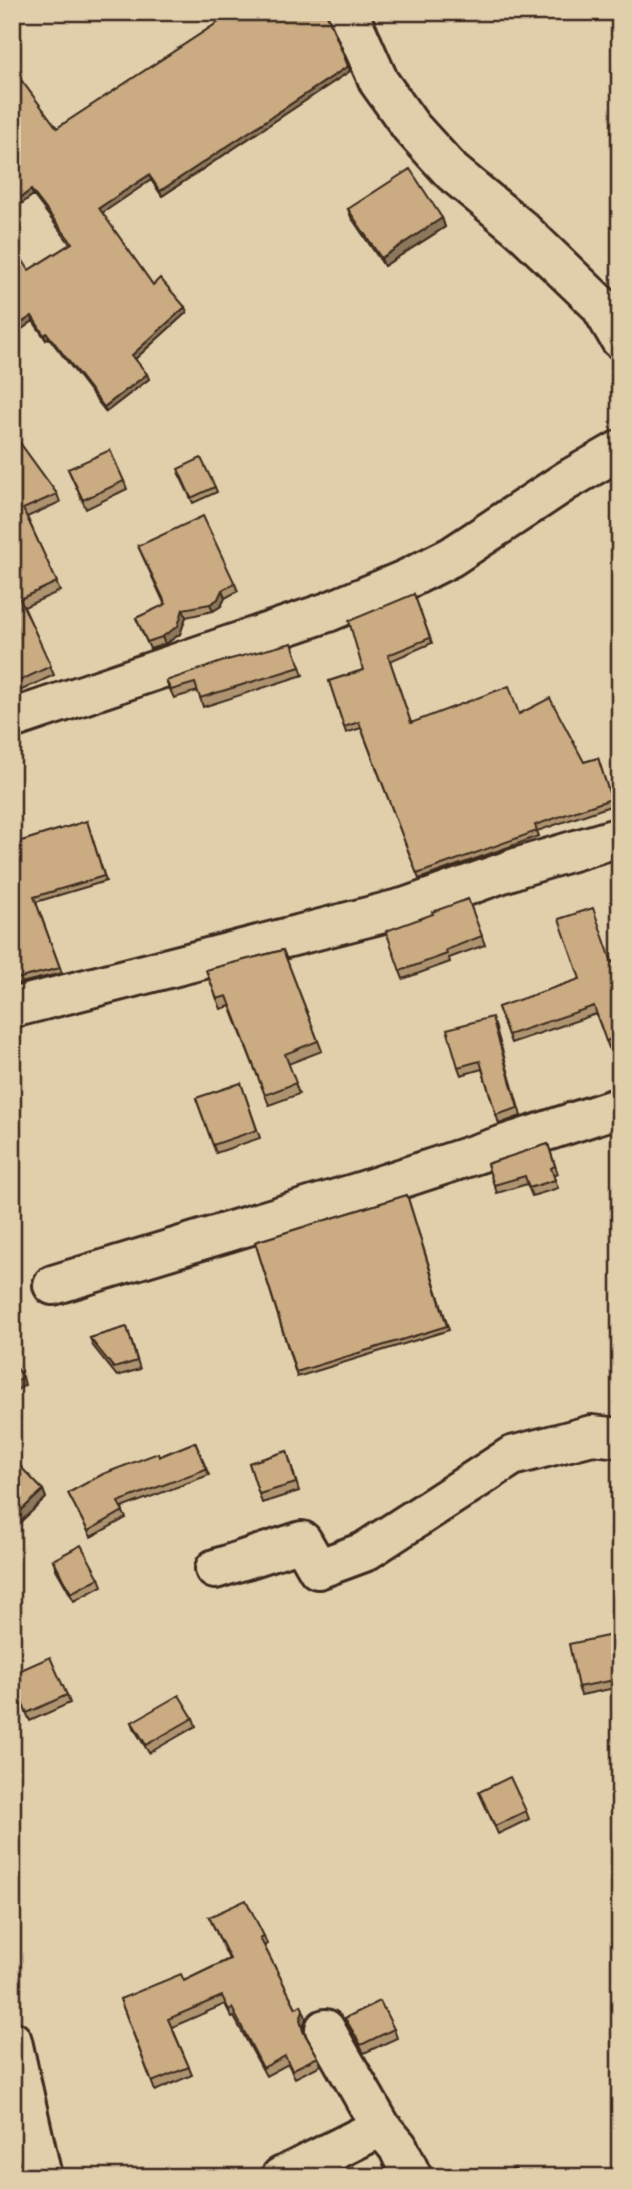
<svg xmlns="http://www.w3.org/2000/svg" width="632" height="2189" font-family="Pangolin,sans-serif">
  <rect width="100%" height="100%" fill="#e1cfac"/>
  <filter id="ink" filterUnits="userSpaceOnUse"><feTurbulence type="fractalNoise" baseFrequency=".0143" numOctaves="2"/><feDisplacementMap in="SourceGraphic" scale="14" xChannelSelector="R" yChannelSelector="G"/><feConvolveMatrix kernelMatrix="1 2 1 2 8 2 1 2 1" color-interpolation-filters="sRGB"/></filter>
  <g filter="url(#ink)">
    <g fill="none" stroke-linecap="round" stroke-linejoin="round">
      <g stroke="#3b2a1e" stroke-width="44">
        <path id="minor" d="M348,12L379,82L411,127L452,172L521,229L600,305L620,339
          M12,719L328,612L407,579L451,557L566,481L620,450
          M12,1008L407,907L519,867L620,837
          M53,1285L363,1191L620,1107
          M215,1569L302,1541L318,1569L364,1552L512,1456L592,1435L620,1438
          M325,2029L381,2127L398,2147L412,2177
          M12,2041L42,2177
          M281,2177L381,2127"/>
      </g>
      <use href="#minor" stroke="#e1cfac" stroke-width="38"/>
    </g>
    <path fill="#ae9370" stroke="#3b2a1e" stroke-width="2" d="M234,12H327L328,19L350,71L162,196L151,180L102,213L153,285L187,312L135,359L149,379L106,412L49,338L46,340L33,321L12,336L29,270L70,244L33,195L12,211V68L57,128Z
      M348,209L442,218L445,227L384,266L351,217Z
      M12,432L57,494L60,502L27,517L60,591L24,607L54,675L20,691L12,673Z
      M68,469L124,481L127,489L86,509Z
      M179,474L215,487L217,492L193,503Z
      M138,546L235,584L238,591L225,598L221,606L213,611L186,617L180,634L165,644L150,649L136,618L165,605Z
      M414,594L432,643L390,661L411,723L519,714L584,762L598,758L613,805L537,831L539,836L419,879L361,728L346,733L329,681L363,670Z
      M292,643L303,675L203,707L198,691L174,698L166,681Z
      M87,821L106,881L36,902L62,973L12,985V844Z
      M468,899L485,945L449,958L450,962L403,979L400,971L433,914Z
      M283,950L322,1051L288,1064L299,1094L269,1105L230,1006L221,1009L206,970Z
      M620,960V1045L609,1048L596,1014L511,1043L498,1007L580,979L612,962Z
      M495,1025L521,1116L499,1124L482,1069L461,1075L458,1067Z
      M241,1083L260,1138L216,1153L196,1098Z
      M548,1144L558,1174L554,1176L558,1188L532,1196L527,1184L497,1193L487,1164Z
      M407,1195L449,1330L297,1377L255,1242Z
      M127,1327L140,1369L117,1376L93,1346L90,1338Z
      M195,1442L209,1475L121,1508L126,1518L91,1537L68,1493Z
      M287,1451L299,1491L262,1503L249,1463Z
      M12,1458L43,1490L46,1498L17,1525L12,1520Z
      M53,1560L99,1578L102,1586L74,1601L56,1569Z
      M620,1641V1687L581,1695L578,1687Z
      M12,1674L67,1695L70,1703L30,1721L13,1683Z
      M193,1718L196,1726L149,1753L135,1730L132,1722Z
      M479,1792L526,1811L529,1819L498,1834Z
      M209,1917L264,1936L267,1944L264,1946L296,2008L303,2010L306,2018L303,2028L305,2034L318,2057L321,2065L295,2078L288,2064L266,2076L234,2017L232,2018L225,2004L172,2027L192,2075L155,2091L120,1999L184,1981L229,1959Z
      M345,2018L394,2029L397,2038L364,2053L348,2026Z"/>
    <path fill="#8d785b" stroke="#3b2a1e" stroke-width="2" d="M348,66L350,71L162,196L160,191Z
      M149,175L151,180L101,214L99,208Z
      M31,190L33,195L12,211V204Z
      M442,218L445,227L384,266L381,258Z
      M185,307L187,312L134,360L132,355Z
      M32,316L33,321L12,336V329Z
      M47,333L49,338L46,340L44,335Z
      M147,374L149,379L106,412L104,407Z
      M222,590L225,598L221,606L213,611L210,604Z
      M183,609L186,617L180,634L165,644L162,637Z
      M23,1377L25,1385L12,1393V1384Z
      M43,1490L46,1498L17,1525L14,1517Z
      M303,2010L306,2018L303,2028L306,2039L300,2020Z"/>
    <path fill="#caab82" stroke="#3b2a1e" stroke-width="2" d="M234,12H326L348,66L160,191L149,175L99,208L153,285L160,278L185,307L132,355L147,374L104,407L47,333L44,335L32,316L12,329V244L29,270L72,243L31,190L12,204V68L57,128Z
      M410,169L442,218L381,258L348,209Z
      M12,432L57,494L23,509L57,582L20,599L51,666L17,682L12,671Z
      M110,450L124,481L83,500L68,469Z
      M201,458L215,487L191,498L178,469Z
      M203,516L235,584L222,590L218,599L210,604L183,609L178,626L162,637L147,642L136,618L166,604L138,546Z
      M414,594L430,638L388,655L411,723L509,686L519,714L550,698L584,762L598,758L611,799L535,825L537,831L417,874L359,722L344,727L329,681L363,670L349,621Z
      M292,643L300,667L200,698L195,683L171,690L166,681L227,660Z
      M87,821L104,876L34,897L60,968L12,980V844Z
      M468,899L482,936L446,950L447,954L400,971L386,931L433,914L432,912Z
      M593,908L612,962L620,960V1037L606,1041L594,1006L508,1035L498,1007L580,979L559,919Z
      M283,950L318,1041L285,1054L296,1083L265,1095L227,996L217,999L206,970Z
      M492,1017L518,1108L496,1115L480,1061L458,1067L447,1029Z
      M241,1083L257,1130L213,1145L196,1098Z
      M548,1144L555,1166L551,1168L555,1180L529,1188L525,1176L494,1185L487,1164Z
      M407,1195L447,1326L296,1372L255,1242Z
      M127,1327L137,1361L114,1368L90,1338Z
      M12,1361L23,1377L12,1384Z
      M195,1442L206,1469L118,1502L123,1511L88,1531L68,1493L103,1474L158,1453L159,1457Z
      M287,1451L296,1483L259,1494L249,1463Z
      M12,1458L43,1490L14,1517L12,1515Z
      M81,1545L99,1578L71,1593L53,1560Z
      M617,1634L620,1646V1679L578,1687L569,1644Z
      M50,1657L67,1695L27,1713L12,1680V1674Z
      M179,1695L193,1718L146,1745L132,1722Z
      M510,1777L526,1811L495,1826L479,1792Z
      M246,1900L264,1936L260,1938L296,2008L301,2005L303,2010L300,2020L303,2031L318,2057L292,2070L285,2056L263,2068L232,2008L229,2010L222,1996L168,2019L189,2067L152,2082L120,1999L181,1974L184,1981L230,1959L209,1917Z
      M380,2001L394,2029L361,2045L345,2018Z
      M515,2168L519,2177H494Z
      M354,2173L356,2177H345Z"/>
  </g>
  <rect width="632" height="2189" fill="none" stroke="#e1cfac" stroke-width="42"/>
  <rect x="21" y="21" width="590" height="2147" fill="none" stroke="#3b2a1e" stroke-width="2.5" filter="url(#ink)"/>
</svg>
